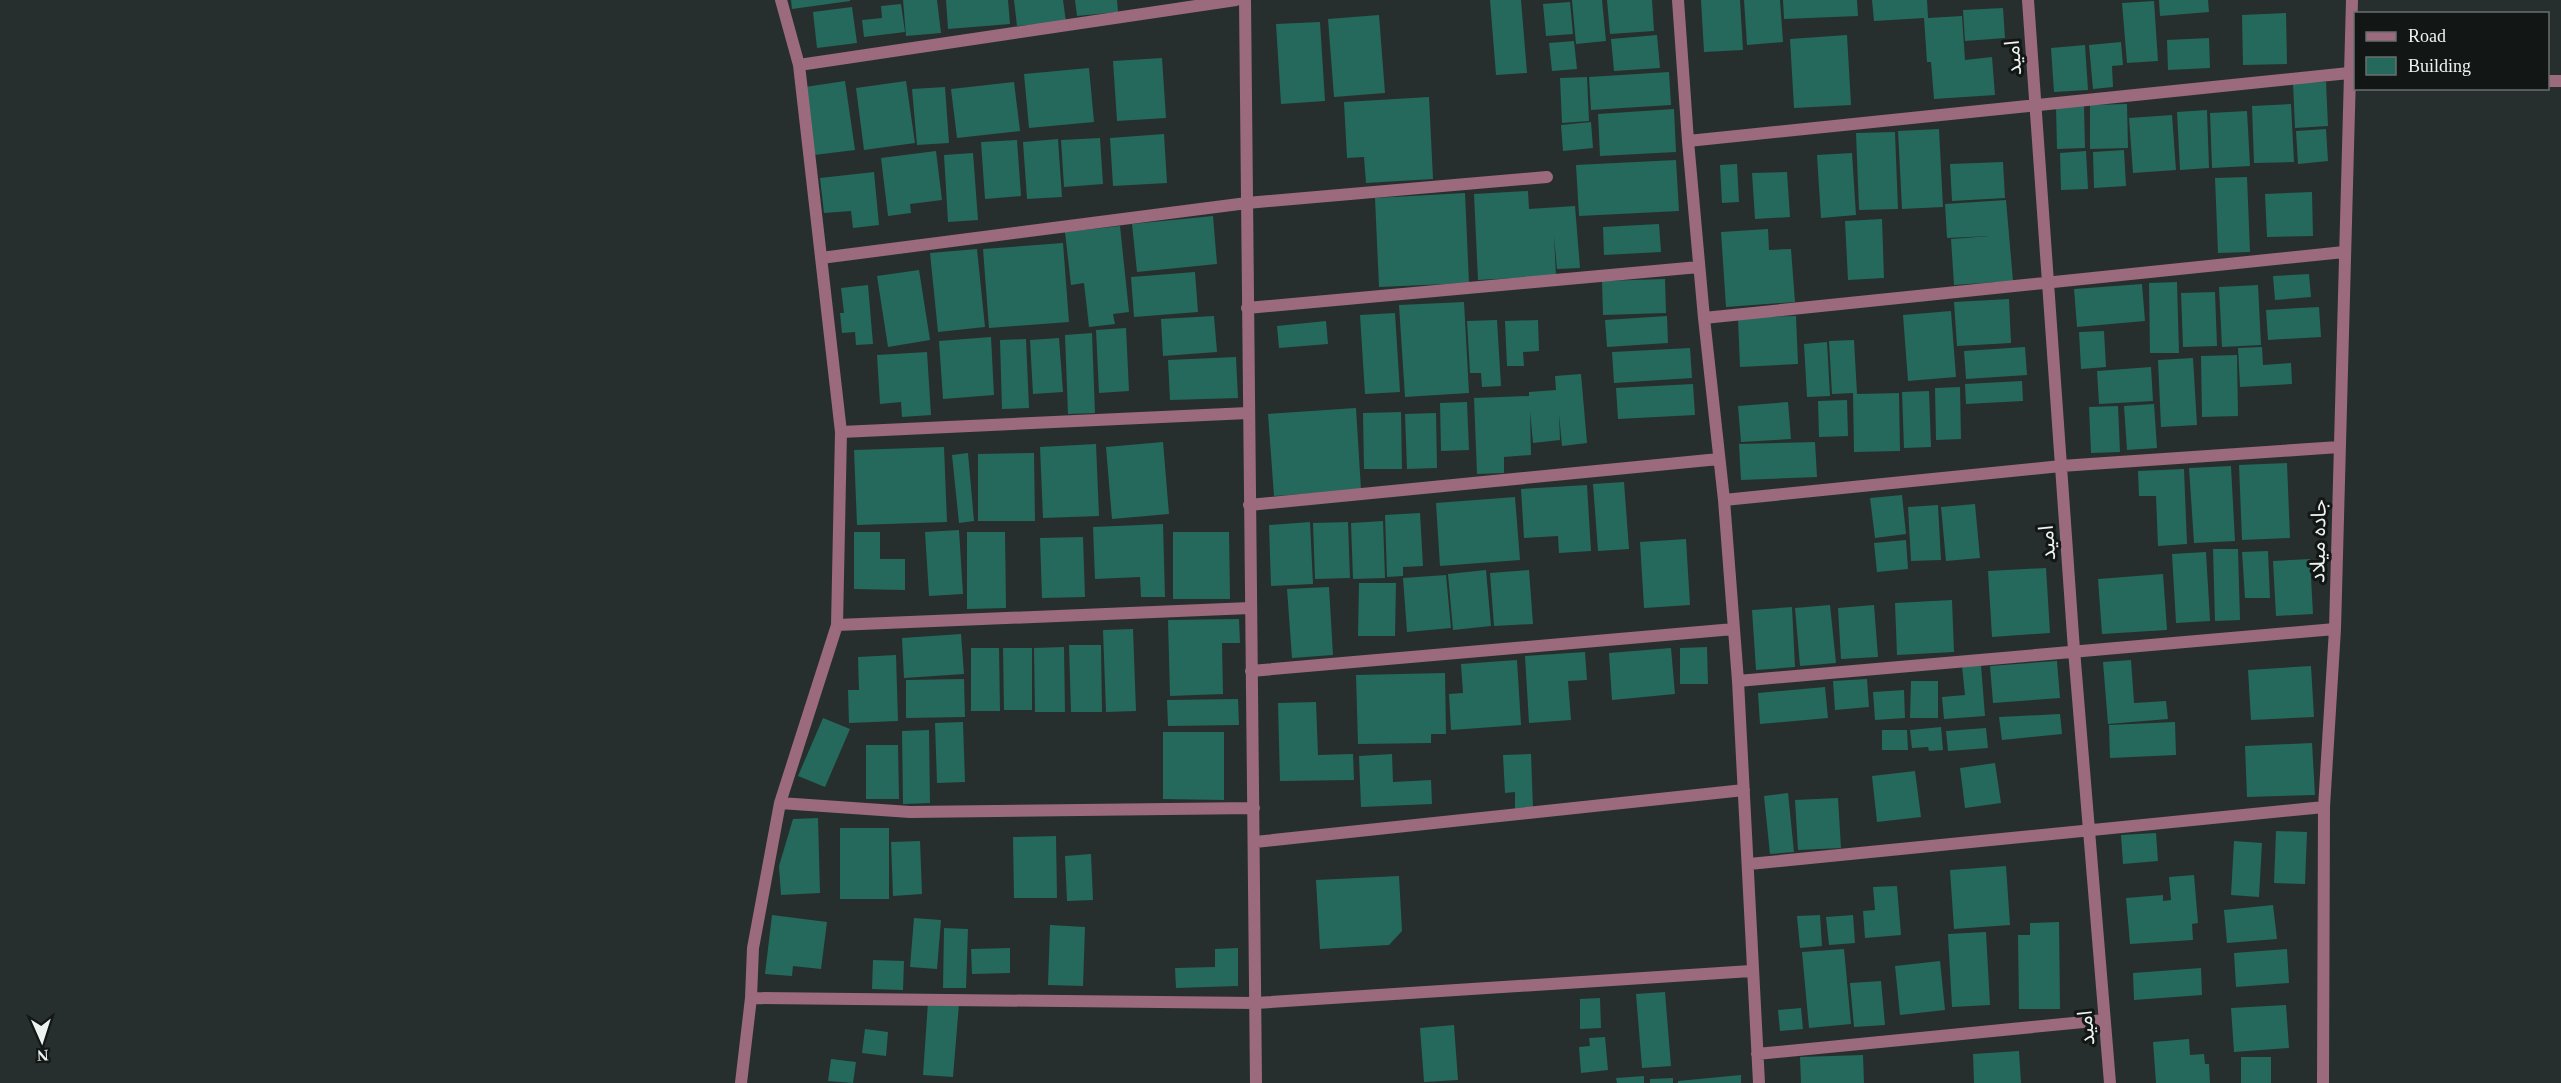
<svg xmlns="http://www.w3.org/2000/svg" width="2561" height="1083" font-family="'Times New Roman','Noto Sans Arabic',serif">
  <rect width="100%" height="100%" fill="#262f2d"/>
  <path fill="#24695c" d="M791,0H850V1L792,9Z
    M903,0H937L941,33L906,36Z
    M946,0H1008L1010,24L948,29Z
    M1014,0H1063L1066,22L1017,26Z
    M1075,0H1117L1118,12L1077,16Z
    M1490,0H1521L1527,73L1496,75Z
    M1572,0H1602L1606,41L1576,44Z
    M1607,0H1652L1654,31L1610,34Z
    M1701,0H1740L1743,50L1704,52Z
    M1744,0H1780L1783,42L1747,45Z
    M1783,0H1857L1858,16L1784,19Z
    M1872,0H1927L1928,18L1962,16L1965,60L1992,57L1995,95L1934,99L1931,62H1927L1924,18L1874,21Z
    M2159,0H2208L2209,12L2160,16Z
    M2154,1L2158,61L2127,63L2122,3Z
    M1570,2L1573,34L1546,36L1543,4Z
    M901,4L905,32L864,37L862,20L882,18L881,6Z
    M852,7L857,43L817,48L813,12Z
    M2003,8L2005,38L1965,41L1963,10Z
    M2286,13L2287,64L2243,65L2242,15Z
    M1379,15L1385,93L1334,97L1328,19Z
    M1320,22L1325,101L1281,104L1276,24Z
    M1657,35L1660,68L1614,71L1611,39Z
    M1847,35L1851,105L1794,108L1790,39Z
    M2209,38L2210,68L2168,70L2167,40Z
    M1574,41L1577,69L1552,71L1549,43Z
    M2121,42L2123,65L2112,66L2113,87L2093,89L2089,45Z
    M2085,45L2088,90L2054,92L2051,48Z
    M1162,58L1166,118L1117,121L1113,61Z
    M1089,68L1094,122L1029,128L1024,74Z
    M1669,72L1671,105L1591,110L1589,77Z
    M1587,77L1589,121L1562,123L1560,78Z
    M845,81L855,150L814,155L805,87Z
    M906,81L915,143L864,150L856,88Z
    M1014,82L1020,131L957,138L951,89Z
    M2326,82L2328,126L2295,128L2293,83Z
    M945,87L949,143L917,145L912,89Z
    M1429,97L1433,179L1366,183L1364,157L1347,158L1344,102Z
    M2127,104L2128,148L2090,149V105Z
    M2291,104L2294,162L2254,163L2252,106Z
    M2084,106L2085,148L2057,149L2056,107Z
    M1674,109L1676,152L1600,156L1598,114Z
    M2207,110L2209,168L2180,170L2177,112Z
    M2247,111L2250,166L2212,168L2210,113Z
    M2172,115L2176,170L2133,173L2129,118Z
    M1591,122L1593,148L1563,151L1561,125Z
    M1939,129L1943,207L1902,209L1898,131Z
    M2326,129L2328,161L2298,164L2296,131Z
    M1895,132L1898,209L1859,210L1856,133Z
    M1164,134L1167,183L1113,186L1110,138Z
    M1100,138L1103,184L1064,187L1061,140Z
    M1058,139L1062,197L1027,199L1023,142Z
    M1017,140L1021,196L985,199L981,142Z
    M2124,150L2126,186L2094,188L2093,152Z
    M936,151L942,200L910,204L911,213L888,216L881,158Z
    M2086,151L2088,189L2061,190L2060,153Z
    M973,153L978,220L948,222L944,155Z
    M1852,153L1856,215L1821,218L1817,155Z
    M1676,160L1679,211L1579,216L1576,165Z
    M2003,162L2005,198L1952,201L1950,164Z
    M1737,164L1739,202L1722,203L1720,165Z
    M874,172L879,225L853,228L851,211L824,213L820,178Z
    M1787,172L1790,217L1755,219L1752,173Z
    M2247,177L2250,252L2218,253L2215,178Z
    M1528,191L1529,209L1575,206L1580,268L1557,269L1554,236L1556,276L1478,280L1474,194Z
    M2312,192L2313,236L2267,237L2265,194Z
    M1465,193L1469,283L1379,287L1375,198Z
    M2006,200L2013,281L1954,285L1951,239L1990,236L1947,238L1945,204Z
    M1213,216L1217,264L1137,272L1132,224Z
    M1882,219L1884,278L1848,280L1845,221Z
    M1659,224L1661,252L1604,255L1603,227Z
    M1120,226L1129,312L1113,314L1115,324L1089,327L1084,283L1071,285L1065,232Z
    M1768,229L1769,250L1791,249L1795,302L1726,307L1721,232Z
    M1063,243L1069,322L989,328L983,249Z
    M977,249L985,327L938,332L930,253Z
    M919,270L930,340L888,347L877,276Z
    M1195,272L1198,312L1134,317L1131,277Z
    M2309,274L2311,297L2275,300L2273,276Z
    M1665,279L1666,313L1603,315L1602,281Z
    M2177,282L2179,353H2150L2149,283Z
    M2142,284L2145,321L2077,327L2074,289Z
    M868,285L873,344L856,345L855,332L842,333L840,313H844L841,288Z
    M2258,285L2261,345L2222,347L2219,287Z
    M2215,292L2217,346L2183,347L2181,293Z
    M2009,299L2011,343L1957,346L1954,302Z
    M1464,302L1469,393L1405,397L1399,305Z
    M2319,307L2321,337L2268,340L2266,310Z
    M1951,311L1956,377L1908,381L1903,315Z
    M1395,313L1400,392L1365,394L1360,315Z
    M1214,316L1217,352L1163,356L1161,319Z
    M1667,316L1668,343L1607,347L1605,320Z
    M1796,316L1798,364L1740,367L1738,318Z
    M1497,320L1501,386L1482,387L1481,373H1470L1467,321Z
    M1538,320L1539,351L1523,352L1524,366H1507L1505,321Z
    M1326,321L1328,344L1279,348L1277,326Z
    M1126,328L1129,391L1099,393L1096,330Z
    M2104,331L2106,367L2081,369L2079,332Z
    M1092,333L1095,413L1068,414L1065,335Z
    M991,337L994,395L943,399L939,341Z
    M1059,338L1063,392L1033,394L1030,340Z
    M1026,339L1029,408L1002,409L1000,340Z
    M1854,340L1857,394L1899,393L1900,451L1854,452L1853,393L1832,394L1829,341Z
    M1827,342L1830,396L1807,397L1804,344Z
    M2025,347L2027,375L1966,379L1964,351Z
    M2262,347L2263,365L2291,363L2292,384L2240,387L2238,348Z
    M1690,348L1692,378L1614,383L1612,352Z
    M927,352L931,415L902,417L901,402L880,404L877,355Z
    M2237,355L2238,416L2202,417L2201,356Z
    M1236,357L1238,398L1170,400L1168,360Z
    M2193,358L2197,425L2161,427L2158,360Z
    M2151,367L2153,401L2099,404L2097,371Z
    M1581,374L1587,443L1562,446L1559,414L1560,440L1533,443L1530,411L1531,455L1504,457V473L1477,474L1474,398L1529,396V392L1556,390L1555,376Z
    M2022,381L2023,401L1966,404L1965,384Z
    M1693,384L1695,415L1618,419L1616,388Z
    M1960,387L1961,439L1936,440L1935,388Z
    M1929,391L1931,447L1904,448L1902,392Z
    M1847,400L1848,436L1819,437L1818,401Z
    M1467,402L1469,450L1441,451L1440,403Z
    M1788,402L1791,439L1741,442L1738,406Z
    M2154,404L2157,448L2127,450L2124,406Z
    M2118,406L2120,452L2091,453L2089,407Z
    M1356,408L1361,490L1274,496L1268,414Z
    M1401,412L1402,469H1364L1363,413Z
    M1436,413L1437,468L1407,469L1405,414Z
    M1163,442L1169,514L1112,519L1106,447Z
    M1815,442L1817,477L1741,480L1739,444Z
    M1096,444L1099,516L1043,518L1040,447Z
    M944,447L947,522L857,525L854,450Z
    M968,453L974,521L959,523L952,455Z
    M1034,453L1035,521H978V454Z
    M2287,463L2290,538L2242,540L2239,465Z
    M2231,466L2235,541L2194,543L2189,468Z
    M2184,469L2187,544L2158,546L2156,496H2139L2138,471Z
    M1624,482L1629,549L1598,551L1593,484Z
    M1587,485L1591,551L1559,553L1558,536L1524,538L1521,489Z
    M1902,495L1906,534L1875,538L1870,498Z
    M1515,497L1520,560L1440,566L1436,503Z
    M1975,504L1980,558L1946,561L1941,507Z
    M1938,505L1941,560L1911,561L1908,507Z
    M1420,513L1423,566L1403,567V576L1387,577L1385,515Z
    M1383,521L1385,578L1353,579L1351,523Z
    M1310,522L1313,584L1271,586L1269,525Z
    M1348,522L1350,578L1315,579L1313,523Z
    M1163,524L1165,597H1141L1140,577L1095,579L1093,527Z
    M959,530L963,594L929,596L925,532Z
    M854,532H880V559H905V590L854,589Z
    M967,532H1005L1006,608L967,609Z
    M1173,532H1229L1230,599H1173Z
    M1083,537L1085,597L1042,598L1040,538Z
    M1686,539L1690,605L1644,608L1640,542Z
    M1906,540L1908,569L1877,572L1874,543Z
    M2213,549H2238L2240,620L2215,621Z
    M2268,551L2270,598H2245L2242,552Z
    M2206,552L2210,621L2176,623L2172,554Z
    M2310,559L2313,614L2276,616L2273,561Z
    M2046,568L2050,633L1992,637L1988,571Z
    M1486,570L1491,626L1453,630L1448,574Z
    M1529,570L1533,624L1494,626L1490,573Z
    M2163,574L2167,630L2102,634L2098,579Z
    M1446,575L1451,628L1407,632L1403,578Z
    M1359,583H1396L1395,636H1358Z
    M1329,587L1333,655L1292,658L1287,589Z
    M1952,600L1954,652L1897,655L1895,603Z
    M1830,605L1836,663L1800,666L1795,608Z
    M1874,605L1878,657L1841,659L1838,608Z
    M1792,607L1795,667L1756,670L1752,610Z
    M1239,619L1240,643H1222L1223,694L1170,696L1168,620Z
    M1133,629L1136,711L1106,712L1103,630Z
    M961,634L964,674L904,678L902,638Z
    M1069,645H1101L1102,712H1071Z
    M1064,647L1065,712H1035L1034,648Z
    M1707,647L1708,684H1680V648Z
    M971,648H999L1000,711H971Z
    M1003,648H1032V710H1004Z
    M1671,648L1675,694L1612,700L1609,653Z
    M1585,652L1587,680L1568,681L1571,720L1529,723L1525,656Z
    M896,655L898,721L849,723L848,690H859L858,657Z
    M1517,660L1521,725L1451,730L1449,694L1463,693L1461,664Z
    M2131,660L2134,703L2166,701L2168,719L2108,724L2103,662Z
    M2057,661L2060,698L1993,703L1990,666Z
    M1981,665L1985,716L1944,719L1942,697L1965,695L1962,666Z
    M2311,666L2314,717L2251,720L2248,670Z
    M1445,673L1446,734H1431V743L1358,744L1356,675Z
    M964,679L965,717L906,718V680Z
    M1867,679L1869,707L1835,710L1833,681Z
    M1911,681H1938V718H1910Z
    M1825,687L1828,718L1760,724L1758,693Z
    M1904,690L1905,718L1875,720L1873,692Z
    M1238,699L1239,725L1168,726L1167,700Z
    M1316,702L1318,755L1353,754L1354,780L1280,781L1278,703Z
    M2060,714L2062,734L2002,740L1999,717Z
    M823,718L850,729L825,787L798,776Z
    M963,722L965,782L937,783L935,723Z
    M2175,722L2176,755L2110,758L2109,725Z
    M1941,727L1943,750L1929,751L1928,747L1912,748L1910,730Z
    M1986,728L1988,748L1948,751L1946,731Z
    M929,730L930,803L903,804L902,731Z
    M1882,730H1907L1908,750H1882Z
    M1163,732H1224V800L1163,799Z
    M2312,743L2315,795L2247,797L2245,746Z
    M866,745H898L899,799H866Z
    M1392,754L1393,782L1431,780L1432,804L1361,807L1359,756Z
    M1531,754L1533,808L1515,809V792L1505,793L1503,755Z
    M1995,763L2001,803L1965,808L1960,768Z
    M1915,771L1921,817L1877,822L1872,776Z
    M1788,793L1794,852L1770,854L1764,796Z
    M1838,798L1841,848L1798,850L1795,800Z
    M818,818L820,893L781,895L779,866L793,819Z
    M840,828H889V899H840Z
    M2276,831L2307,832L2305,884L2274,883Z
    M2156,833L2158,861L2123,864L2121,835Z
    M1056,836L1057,898H1014L1013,837Z
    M920,841L922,894L893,896L891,842Z
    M2234,841L2262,843L2259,897L2231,895Z
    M1091,854L1093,900L1067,901L1065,856Z
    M2006,866L2010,925L1954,929L1950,870Z
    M2194,875L2198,923L2192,924L2193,940L2130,944L2126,898L2163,895V901L2171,900L2169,877Z
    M1399,876L1402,931L1389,945L1320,949L1316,880Z
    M1897,886L1901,935L1865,938L1863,911L1875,910L1873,887Z
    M2273,905L2277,939L2227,943L2224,910Z
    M772,915L827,922L821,969L793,966L792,976L765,974Z
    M1820,915L1822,946L1800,948L1797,916Z
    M1853,915L1855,943L1829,945L1826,917Z
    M914,918L941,920L937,969L910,967Z
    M2059,922L2060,1009H2019L2018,935H2030V923Z
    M1050,925L1085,927L1083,986L1048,985Z
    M944,928L968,929L966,988H943Z
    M1986,932L1990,1005L1952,1007L1948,934Z
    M1010,948V973L972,974L971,949Z
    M1238,948V986L1176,988L1175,968L1215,967V949Z
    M1844,949L1851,1024L1809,1028L1802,952Z
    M2287,949L2289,983L2236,987L2234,953Z
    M873,960L904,961L903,990L872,989Z
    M1940,961L1945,1010L1900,1015L1895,966Z
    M2201,968L2202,995L2134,1000L2133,973Z
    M1881,981L1885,1025L1854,1027L1850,983Z
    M1665,992L1671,1066L1642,1068L1636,994Z
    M1600,998L1601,1028L1580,1029V999Z
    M928,1002L959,1004L953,1077L923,1075Z
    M2286,1005L2289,1048L2234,1052L2231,1008Z
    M1801,1008L1803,1029L1780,1031L1778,1010Z
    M1454,1025L1458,1080L1424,1082L1420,1028Z
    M865,1029L888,1032L886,1056L862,1053Z
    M1605,1037L1608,1070L1581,1073L1579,1047L1590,1046L1589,1038Z
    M2189,1039L2190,1055L2204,1054L2205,1064H2209L2210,1083H2156L2153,1042Z
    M2019,1051L2021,1083H1974L1973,1054Z
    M1863,1055L1864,1083H1801L1800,1057Z
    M2241,1057H2271V1083H2241Z
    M831,1059L856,1062L853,1083L828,1081Z
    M1741,1075V1083H1678V1081Z
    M1644,1076V1083H1617L1616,1078Z
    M1673,1078V1083H1650V1079Z"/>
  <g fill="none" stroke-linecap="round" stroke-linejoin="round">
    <path stroke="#9b6a7d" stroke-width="12" d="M1245,0L1256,1083
      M1678,0L1688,141L1704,318L1724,500L1738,681L1759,1083
      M2028,0L2074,650L2110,1083
      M799,65L1236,0
      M2548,81H2561
      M1688,141L2349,73
      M821,258L1247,203L1547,177
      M1247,308L1699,267
      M1704,318L2344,252
      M841,432L1248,413
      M1724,500L2061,466L2339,447
      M1249,505L1719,459
      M837,625L1250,608
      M1251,671L1734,629
      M1738,681L2335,629
      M780,803L910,812L1254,808
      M1255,842L1744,790
      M1749,864L2324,807
      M751,998L1256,1003L1751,971
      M1757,1054L2104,1020
      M741,1083L751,998L753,948L780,803L837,625L841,432L799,65L781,0
      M2323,1083L2324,807L2335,629L2352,0"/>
  </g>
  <g text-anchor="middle" stroke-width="6" stroke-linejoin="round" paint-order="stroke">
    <g font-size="21" fill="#edf3f1" stroke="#121615">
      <text transform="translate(2013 58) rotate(-94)" y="7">امید</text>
      <text transform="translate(2318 541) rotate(-89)" y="7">جاده میلاد</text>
      <text transform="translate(2047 543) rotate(-94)" y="7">امید</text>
      <text transform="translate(2086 1028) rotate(-95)" y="7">امید</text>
    </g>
  </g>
  <rect x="2354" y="12" width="195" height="78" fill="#121615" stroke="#6a6e6d" stroke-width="1.5"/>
  <rect x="2366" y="32" width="30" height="9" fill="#9b6a7d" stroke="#6a6e6d" stroke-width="1.5"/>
  <text x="2408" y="42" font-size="18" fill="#edf3f1">Road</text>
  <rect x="2366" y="57" width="30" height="18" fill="#24695c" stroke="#6a6e6d" stroke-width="1.5"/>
  <text x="2408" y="72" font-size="18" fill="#edf3f1">Building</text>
  <g transform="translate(42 1041) rotate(177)" stroke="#121615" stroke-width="4.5" paint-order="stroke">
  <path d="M0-4.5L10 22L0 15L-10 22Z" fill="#edf3f1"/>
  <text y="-9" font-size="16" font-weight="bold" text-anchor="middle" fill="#edf3f1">N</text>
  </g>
</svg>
